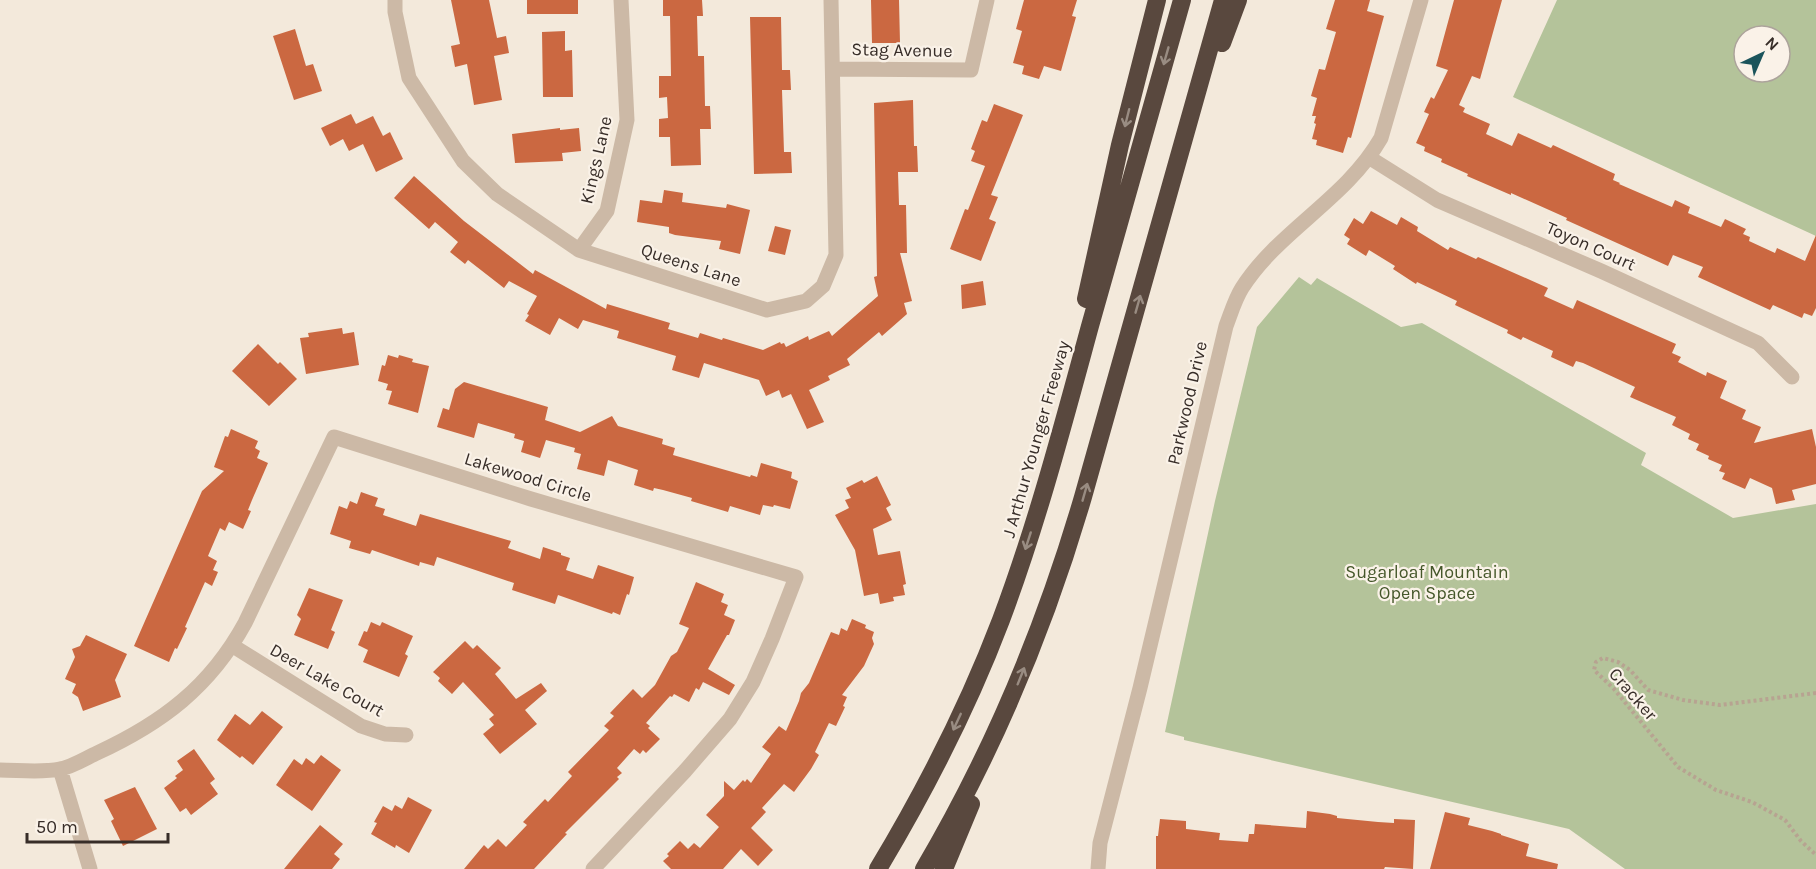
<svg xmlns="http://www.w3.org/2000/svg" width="1816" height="869" font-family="Karla,sans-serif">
  <rect width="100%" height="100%" fill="#f3e9db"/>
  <path fill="#b4c39a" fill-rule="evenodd" d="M1557,0H1816V236L1513,97ZM1744,36H1780V72H1744Z
    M1299,277L1311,285L1317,278L1401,327L1422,323L1646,453L1641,465L1733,518L1816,504V869H1625L1569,829L1184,740V737L1165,732L1215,501L1257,327Z"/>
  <path fill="#cb6841" d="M451,0H489L497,38L506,36L509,53L494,56L502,100L474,105L467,64L455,67L451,46L460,44Z
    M527,0H578V14H527Z
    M663,0H702L703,16H697L698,56H704L705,106H710L711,129H700L701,165L671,166L670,137H659V119L668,118L667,97L659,98V76H671L670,16H663Z
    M871,0H899L900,43H872Z
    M1024,0H1077L1072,16L1076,17L1061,71L1044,66L1039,79L1022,74L1024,66L1013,63L1022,31L1016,29Z
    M1335,0H1370L1367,11L1384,16L1351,138L1348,137L1343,153L1316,145L1317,140L1312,139L1316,124L1314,123L1316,116H1312L1317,98L1311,96L1319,69L1325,70L1336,32L1326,29Z
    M1454,0H1502L1480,79L1472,76L1459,105L1465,108L1463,112L1490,124L1486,134L1512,146L1518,133L1551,148L1553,145L1615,174L1613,180L1620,183L1619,184L1672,207L1675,200L1690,207L1688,213L1721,227L1725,219L1746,229L1743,234L1750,237L1749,241L1775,253L1777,248L1805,261L1816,235V308L1812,316L1804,313L1802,318L1773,305L1770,310L1698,277L1703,267L1673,255L1668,266L1566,220L1567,218L1511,193V195L1467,176L1468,174L1441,162L1442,159L1424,151L1425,147L1416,143L1429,114L1424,112L1431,97L1434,99L1448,70L1436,66Z
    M750,17H781L782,70H790L791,90H782L784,152H791L792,173L754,174Z
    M295,29L306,66L313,64L322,91L294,100L273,36Z
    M565,31V51L572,50L573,97H543L542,32Z
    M913,100L914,146H917L918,172H898L899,205H906L907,253H900L912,301L904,303L907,314L882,336L879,332L847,359L850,365L828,376L830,380L809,390L824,422L807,429L791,394L782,398L779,390L766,396L759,380L704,363L699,378L672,370L676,356L617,338L619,331L583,320L578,329L559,318L550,335L525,321L529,315L527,314L537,296L509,281L504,288L468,260L465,264L450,252L458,242L435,222L429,229L394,198L414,176L464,221L533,274L535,270L606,309L607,304L670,323L668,329L698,338L700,333L722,340L723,338L763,350L780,342L781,344L784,343L786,347L808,336L809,340L829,331L832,336L878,296L874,277L877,276L874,103Z
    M994,104L1023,115L991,195L998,197L989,219L996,222L981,261L950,249L965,209L968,210L985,166L971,161L975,151L971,149L982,120L987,122Z
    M351,114L356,124L373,116L383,136L390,132L403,159L376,172L363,144L349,151L343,139L330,146L321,128Z
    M560,128V130L579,128L581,151L562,153L563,161L515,163L512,134Z
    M664,190L683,193L682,202L726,208L727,204L750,210L740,254L719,249L721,241L675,235L669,233V227L637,222L640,200L662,203Z
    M1371,211L1397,225L1401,217L1418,227L1417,231L1448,250L1450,247L1476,259L1478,257L1548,288L1544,296L1573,309L1577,300L1676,344L1672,353L1681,357L1678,362L1706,376L1707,372L1727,381L1720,398L1746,410L1742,419L1761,427L1754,443L1812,429L1816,447V484L1792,490L1795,500L1776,504L1772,488L1750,478L1745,489L1722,479L1725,473L1719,471L1722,465L1708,459L1709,456L1696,450L1699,444L1688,439L1690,434L1672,425L1676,417L1630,397L1635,387L1583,363L1576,361L1573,367L1551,357L1553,351L1523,337L1521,340L1507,333L1508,330L1455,305L1457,301L1417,282L1416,284L1393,269L1395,266L1369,250L1366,256L1347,244L1350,239L1344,235L1354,218L1363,224Z
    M775,226L791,230L785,255L768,251Z
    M983,281L986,305L962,309L961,285Z
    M342,328L343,334L354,332L359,365L306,374L300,338L309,337L308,333Z
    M258,344L278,364L280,362L297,379L269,406L232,371Z
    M388,355L398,358L399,355L413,359L412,362L429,366L418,413L388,404L392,391L386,390L388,384L378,381L382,365L385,366Z
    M464,382L548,407L545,420L580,432L612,416L618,426L663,439L662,444L675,448L673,455L750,477L751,475L757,477L761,463L792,472L791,478L798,481L790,509L774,505L773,507L763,505L760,515L730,506L728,512L691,501L692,498L663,490L654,488L653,491L634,485L638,470L608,460L604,476L577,469L581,454L574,452L575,448L546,440L540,458L521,452L524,441L514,438L515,434L478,423L474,438L437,427L443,408L449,410L455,389Z
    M231,429L258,441L255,448L260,451L257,458L268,463L252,500L248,510L251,511L243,529L229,522L225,531L220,528L208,556L217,561L213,570L218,572L212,586L205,582L185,627L187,628L177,649L175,648L169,662L134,646L202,491L224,471L214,467L225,436L228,437Z
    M877,476L891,505L886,508L892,520L873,529L878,555L900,551L906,584L903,585L905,595L893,597L894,601L880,604L878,593L864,596L855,550L835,515L849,508L845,500L851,498L846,488L862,480L864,483Z
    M361,492L378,498L375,506L385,509L383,515L416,526L420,514L511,541L508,548L540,559L543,547L561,553V555L570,558L566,570L593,579L598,565L634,577L629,595L627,594L620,615L613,612L612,614L558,595L555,604L512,590L514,583L437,557L434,566L420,562L419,566L372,550L370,554L349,548L351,541L330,534L339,506L347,509L350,501L357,504Z
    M696,582L724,594L721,602L728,605L724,615L735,620L729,635H727L708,669L735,685L729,695L703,682L699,690L696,688L689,702L674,694L672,697L670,696L646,723L650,726L648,728L660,739L646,753L643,750L640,754L634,749L617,768L622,773L617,777L619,779L565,833L567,834L534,869H464L484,845L488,849L498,839L506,847L527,825L523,822L545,799L548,802L572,776L568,772L609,730L604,726L614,716L610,713L633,689L642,698L655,685L671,656L677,652L689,628L679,624Z
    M309,588L343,600L331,630L335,632L328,649L294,635L301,619L297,615Z
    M852,619L866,625L865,628L874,632L872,638L874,644L864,666L842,695L847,697L843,706L845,707L836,726L829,723L815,752L819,755L811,769L794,792L784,784L762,808L766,812L751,828L773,850L758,866L741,849L723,869H671L663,861L669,856L667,854L680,841L688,849L694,843L700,848L719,827L706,815L724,796V781L734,790L743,780L745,782L747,779L751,783L771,754L762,747L779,726L786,731L799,701L801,693L809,683L831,632L839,635L841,628L847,631Z
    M371,622L380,626L382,622L413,636L405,654L408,656L399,677L363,662L368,650L358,645L364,631L367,632Z
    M86,635L127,654L115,680L121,697L83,711L78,697L72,693L76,684L65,679L75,657L72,649L80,646Z
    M465,641L473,649L477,645L501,668L495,674L516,699L541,683L547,691L525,710L537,724L500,754L483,734L494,725L489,719L494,715L463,682L452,694L438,681L440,678L433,672Z
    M262,711L283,727L253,765L242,756L240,758L217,740L235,714L250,725Z
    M194,749L215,779L210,783L218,794L191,815L186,808L180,812L164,788L177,778L175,776L183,770L177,761Z
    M321,755L341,770L312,811L276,785L294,759L302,765L306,758L314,764Z
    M135,787L157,829L123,846L111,821L114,819L104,800Z
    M408,797L432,810L409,853L396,845L395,848L371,834L377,823L374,822L383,806L392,811L395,805L402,809Z
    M1307,811L1330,814L1337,816V818L1378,822L1394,823V819L1415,820L1413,869L1385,867L1384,869H1156V836H1158L1160,819L1186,821V829L1220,833L1219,840L1248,842L1249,834H1254L1255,824L1306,828Z
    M1445,812L1470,818L1468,825L1492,831L1501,834V835L1529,844L1526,856L1558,864L1557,869H1430Z
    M320,825L343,844L334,854L340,859L332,869H284Z"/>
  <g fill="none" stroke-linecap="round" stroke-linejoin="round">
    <path stroke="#b7a391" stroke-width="4" stroke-dasharray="3 3" stroke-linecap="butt" d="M1816,693L1720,705L1683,700L1648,690L1630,670L1618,662L1603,658L1596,662L1594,670L1614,689L1678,767L1716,790L1752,802L1785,820L1801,841L1816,855"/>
    <path stroke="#ccb9a6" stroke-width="15" d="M395,0V12L409,78L463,161L497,194L579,250L767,310L806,301L823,286L836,255L831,0
      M833,69L971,70L987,0
      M1370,158L1437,200L1601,271L1758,343L1792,377
      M579,250L607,211L627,120L621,0
      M233,646L361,726L385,734L406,735
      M60,769L90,869
      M0,770C18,770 42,773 60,769C72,767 86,758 97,753C162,723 210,687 245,623L334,437L531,499L796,577L772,639L753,682L730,719L685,771L593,869
      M1098,869L1100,843L1140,688L1226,326C1231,313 1235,299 1242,288C1279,230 1346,199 1381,138L1421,0"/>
    <path stroke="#59483e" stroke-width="18" d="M1222,43L1238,0
      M1086,299L1120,145L1157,0
      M878,869C926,789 968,707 1001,620C1037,524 1063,425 1090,326C1121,218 1151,109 1182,0
      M924,869C993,752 1045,627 1083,497L1223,0
      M944,869L971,804"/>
  </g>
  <defs><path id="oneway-shaft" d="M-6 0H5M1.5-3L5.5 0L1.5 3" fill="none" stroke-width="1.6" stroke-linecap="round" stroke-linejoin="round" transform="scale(1.5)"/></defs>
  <g stroke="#998c82">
    <use href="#oneway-shaft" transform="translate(1166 56) rotate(106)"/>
    <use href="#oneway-shaft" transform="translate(1127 118) rotate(104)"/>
    <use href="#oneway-shaft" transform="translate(1138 304) rotate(-74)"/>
    <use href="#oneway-shaft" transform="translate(1085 492) rotate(-74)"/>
    <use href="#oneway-shaft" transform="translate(1028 541) rotate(108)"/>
    <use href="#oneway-shaft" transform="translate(1021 676) rotate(-68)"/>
    <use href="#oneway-shaft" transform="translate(957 722) rotate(115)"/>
  </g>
  <g text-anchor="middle" stroke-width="4.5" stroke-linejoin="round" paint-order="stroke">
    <g font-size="18" fill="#372d28" stroke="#faf2e8">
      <text transform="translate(902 50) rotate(1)" y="6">Stag Avenue</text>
      <text transform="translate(596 160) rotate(-77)" y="6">Kings Lane</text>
      <text transform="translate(1591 246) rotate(24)" y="6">Toyon Court</text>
      <text transform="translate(691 265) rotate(18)" y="6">Queens Lane</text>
      <text transform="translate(1187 403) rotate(-77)" y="6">Parkwood Drive</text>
      <text transform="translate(1036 439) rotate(-74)" y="6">J Arthur Younger Freeway</text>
      <text transform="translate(528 477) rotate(17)" y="6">Lakewood Circle</text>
      <text transform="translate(327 680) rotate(30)" y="6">Deer Lake Court</text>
      <text transform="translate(1633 694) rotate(49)" y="6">Cracker</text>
    </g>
    <g font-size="18" fill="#45572a" stroke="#faf2e8">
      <text x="1427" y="578">Sugarloaf Mountain<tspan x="1427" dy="21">Open Space</tspan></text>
    </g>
  </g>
  <g transform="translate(1762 54) rotate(44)"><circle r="28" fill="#faf2e8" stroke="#aca39b" stroke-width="1.5"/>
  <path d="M0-4.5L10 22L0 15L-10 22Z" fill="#1b545b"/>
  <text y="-9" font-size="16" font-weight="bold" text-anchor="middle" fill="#372d28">N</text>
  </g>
  <path d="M27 833v9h141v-9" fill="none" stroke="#372d28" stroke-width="3"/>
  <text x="36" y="833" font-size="18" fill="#372d28" stroke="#faf2e8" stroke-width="4.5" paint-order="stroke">50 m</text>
</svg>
